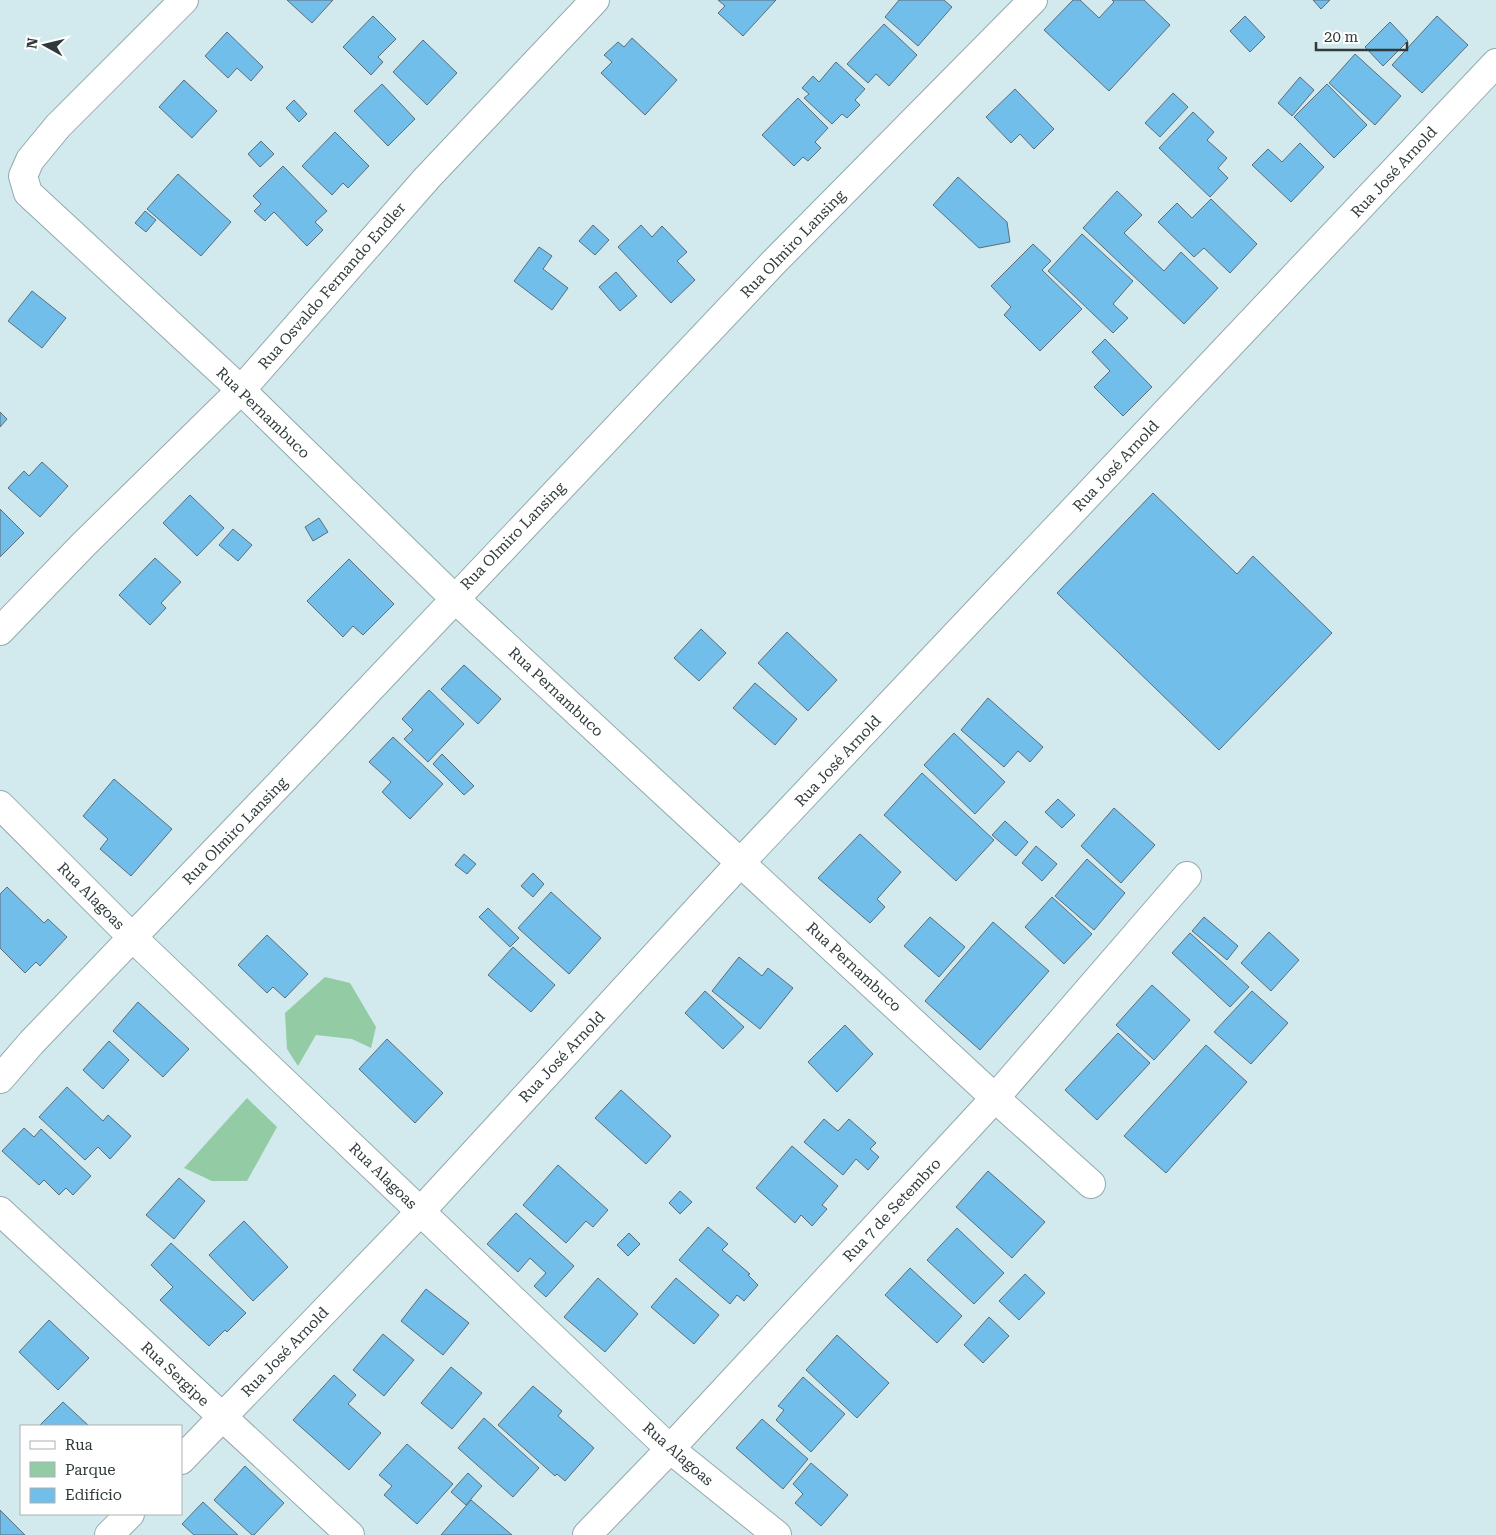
<svg xmlns="http://www.w3.org/2000/svg" width="1496" height="1535" font-family="'Roboto Serif',serif">
  <rect width="100%" height="100%" fill="#d2eaee"/>
  <path fill="#93cba4" d="M325,977L350,983L376,1027L371,1048L352,1039L316,1035L298,1066L287,1049L285,1013Z
    M247,1098L277,1127L247,1181H212L184,1168Z"/>
  <path fill="#72beea" stroke="#5c6d78" d="M287,0H333L312,23Z
    M718,0H776L743,36L718,13L725,6Z
    M899,0H944L952,7L918,46L885,17Z
    M1073,0H1080L1099,18L1114,2L1112,0H1144L1170,25L1109,91L1044,30Z
    M1313,0H1330L1321,9Z
    M373,16L396,39L378,57L383,62L371,75L343,47Z
    M1245,16L1265,37L1250,52L1230,31Z
    M1437,16L1468,45L1422,93L1392,65Z
    M1390,22L1408,41L1383,66L1365,47Z
    M884,24L917,55L889,86L876,74L868,83L847,64Z
    M227,32L263,67L251,81L237,68L228,78L205,56Z
    M632,38L677,80L645,115L601,73L612,62L604,55L618,42L624,47Z
    M423,40L457,73L427,105L393,72Z
    M1355,54L1401,96L1375,125L1329,83Z
    M836,62L865,89L855,100L860,105L847,118L842,114L832,124L804,98L809,94L802,88L813,76L819,82Z
    M1300,77L1314,90L1292,116L1278,103Z
    M184,80L217,111L192,138L159,107Z
    M382,84L415,119L388,146L354,111Z
    M1327,84L1367,125L1334,158L1294,117Z
    M1015,89L1054,129L1034,149L1020,134L1011,143L986,117Z
    M1173,93L1188,107L1160,137L1145,123Z
    M798,98L828,128L815,142L821,148L808,161L803,157L794,166L762,135Z
    M294,100L307,114L299,122L286,108Z
    M1193,112L1214,132L1207,140L1227,158L1218,168L1228,178L1210,197L1159,148Z
    M335,132L369,166L348,188L343,183L332,195L302,166Z
    M261,141L274,154L260,167L248,154Z
    M1300,143L1324,167L1291,202L1252,165L1268,149L1282,162Z
    M283,166L327,211L315,222L323,230L307,246L274,212L265,221L254,211L261,204L253,196Z
    M178,174L231,222L201,256L147,209Z
    M958,177L1007,222L1010,242L979,248L933,205Z
    M1117,191L1142,215L1124,233L1164,271L1181,252L1218,288L1184,324L1083,228Z
    M1211,199L1257,244L1230,273L1204,248L1194,257L1158,222L1177,203L1192,218Z
    M145,211L156,220L146,232L135,223Z
    M593,225L609,240L595,255L579,241Z
    M641,225L652,237L662,226L687,252L677,261L695,280L671,303L618,247Z
    M1082,234L1133,281L1113,304L1128,318L1113,333L1048,271Z
    M1033,244L1051,261L1042,270L1082,309L1040,351L1004,315L1011,307L991,286Z
    M539,247L552,256L543,269L568,288L552,310L514,281Z
    M616,272L637,296L620,311L599,287Z
    M32,291L66,318L42,348L8,321Z
    M1105,339L1152,387L1123,416L1094,387L1110,371L1092,352Z
    M0,412L7,419L0,427Z
    M42,462L68,486L40,517L8,488L24,471L29,476Z
    M1153,493L1237,574L1253,556L1332,633L1219,750L1057,593Z
    M190,495L224,528L197,556L163,523Z
    M0,509L24,533L0,557Z
    M319,518L328,532L313,541L305,527Z
    M233,529L252,545L238,561L219,545Z
    M155,558L181,582L161,603L166,608L150,625L119,595Z
    M349,559L394,604L363,635L353,626L343,637L307,601Z
    M701,629L726,653L699,681L674,658Z
    M787,632L837,680L808,711L758,663Z
    M464,665L501,699L478,724L441,689Z
    M755,683L797,719L775,745L733,708Z
    M429,690L464,724L428,762L404,739L413,730L402,719Z
    M988,698L1043,747L1030,762L1018,751L1004,767L961,730Z
    M954,733L1005,782L975,814L924,765Z
    M393,737L443,784L410,819L382,792L391,782L369,762Z
    M442,754L474,786L464,795L433,764Z
    M922,773L994,840L956,881L884,815Z
    M114,779L172,829L131,876L100,849L108,839L83,816Z
    M1058,799L1075,815L1062,828L1045,812Z
    M1114,808L1155,845L1121,883L1081,846Z
    M1005,821L1028,842L1016,856L992,835Z
    M860,834L901,872L877,899L885,907L870,923L818,878Z
    M1036,846L1057,864L1042,881L1022,863Z
    M464,854L476,864L467,874L455,865Z
    M1087,859L1125,893L1094,930L1055,896Z
    M533,873L544,884L533,897L521,886Z
    M7,887L44,923L48,919L67,937L40,966L36,962L25,973L0,948V894Z
    M551,892L601,938L569,974L518,928Z
    M1052,897L1092,934L1064,964L1025,927Z
    M488,908L519,938L510,947L479,917Z
    M930,917L965,947L939,977L904,946Z
    M1204,917L1238,946L1227,960L1192,931Z
    M993,922L1049,971L980,1050L925,1001Z
    M1269,932L1299,960L1271,991L1241,963Z
    M1190,933L1249,987L1230,1007L1172,953Z
    M267,935L308,974L285,998L273,987L267,993L238,965Z
    M513,947L555,985L531,1012L488,975Z
    M739,957L762,976L768,968L793,988L760,1029L712,991Z
    M1152,985L1190,1020L1154,1060L1116,1025Z
    M705,991L744,1027L723,1049L685,1013Z
    M1252,991L1288,1023L1251,1064L1214,1032Z
    M138,1002L189,1049L163,1077L113,1031Z
    M845,1025L873,1054L837,1092L808,1062Z
    M1118,1033L1150,1063L1097,1120L1065,1090Z
    M387,1039L443,1093L415,1123L359,1069Z
    M109,1041L129,1060L103,1089L83,1070Z
    M1206,1045L1247,1082L1166,1173L1124,1136Z
    M67,1087L103,1121L108,1115L131,1136L110,1159L98,1147L85,1160L39,1117Z
    M621,1090L671,1136L646,1164L595,1118Z
    M824,1119L838,1131L849,1119L876,1143L870,1149L879,1157L868,1170L856,1159L843,1175L804,1142Z
    M24,1128L34,1137L41,1129L91,1176L73,1195L66,1188L59,1195L44,1180L39,1185L2,1151Z
    M792,1146L838,1186L822,1205L827,1209L812,1226L801,1215L795,1223L756,1188Z
    M558,1165L608,1210L593,1227L586,1221L566,1243L523,1205Z
    M988,1171L1045,1222L1012,1258L956,1207Z
    M179,1178L205,1201L174,1239L146,1215Z
    M680,1191L692,1202L680,1214L669,1203Z
    M516,1213L574,1266L546,1297L534,1286L546,1273L530,1258L518,1272L487,1244Z
    M244,1221L288,1267L253,1301L209,1255Z
    M708,1227L728,1244L722,1250L750,1274L748,1275L758,1285L744,1301L737,1295L730,1304L679,1260Z
    M957,1228L1004,1273L974,1304L927,1260Z
    M629,1233L640,1244L628,1256L617,1245Z
    M171,1243L246,1313L227,1332L225,1330L209,1346L160,1300L173,1287L151,1265Z
    M910,1268L962,1316L937,1343L885,1295Z
    M1025,1274L1045,1293L1019,1320L999,1301Z
    M598,1278L638,1314L605,1352L564,1317Z
    M676,1278L719,1315L694,1344L651,1307Z
    M426,1289L469,1323L443,1355L401,1321Z
    M989,1317L1009,1336L983,1363L964,1345Z
    M49,1320L89,1358L58,1390L19,1352Z
    M383,1334L414,1360L384,1396L353,1370Z
    M837,1335L889,1383L857,1418L806,1370Z
    M451,1367L482,1393L452,1429L421,1403Z
    M334,1375L356,1395L348,1404L381,1433L349,1470L293,1420Z
    M803,1377L845,1414L811,1452L776,1420L784,1410L778,1406Z
    M533,1386L562,1411L558,1416L594,1448L565,1481L557,1474L555,1476L498,1425Z
    M63,1402L89,1426H39Z
    M484,1418L539,1468L513,1497L458,1448Z
    M762,1419L808,1459L783,1489L736,1448Z
    M407,1444L453,1484L417,1524L384,1495L392,1486L379,1475Z
    M811,1463L848,1495L821,1526L795,1503L803,1494L793,1484Z
    M245,1466L284,1503L254,1535H252L214,1500Z
    M468,1473L482,1486L466,1505L451,1492Z
    M471,1500L512,1535H441Z
    M203,1502L238,1535H194L182,1524Z
    M0,1510L25,1535H0Z"/>
  <g fill="none" stroke-linecap="round" stroke-linejoin="round">
    <g stroke="#92a9ac" stroke-width="30">
      <path id="minor" d="M184,0L58,126L30,160L23,176L28,193L241,390L454,598L995,1098L1091,1184
        M0,631L84,544L241,390L427,178L595,0
        M0,805L133,938L670,1449L777,1535
        M0,1079L32,1042L332,729L775,261L1033,0
        M0,1211L350,1535
        M587,1535L670,1449L995,1098L1187,876"/>
    </g>
    <g stroke="#92a9ac" stroke-width="30">
      <path id="tertiary" d="M181,1460L420,1212L741,862L1496,63
        M109,1535L130,1514"/>
    </g>
    <use href="#minor" stroke="#fff" stroke-width="28"/>
    <use href="#tertiary" stroke="#fff" stroke-width="28"/>
  </g>
  <g text-anchor="middle" stroke-width="4" stroke-linejoin="round" paint-order="stroke">
    <g font-size="15" fill="#303a3b" stroke="#fff">
      <text transform="translate(1394 172) rotate(-47)" y="5">Rua José Arnold</text>
      <text transform="translate(793 244) rotate(-46)" y="5">Rua Olmiro Lansing</text>
      <text transform="translate(332 286) rotate(-49)" y="5">Rua Osvaldo Fernando Endler</text>
      <text transform="translate(263 413) rotate(44)" y="5">Rua Pernambuco</text>
      <text transform="translate(1116 466) rotate(-47)" y="5">Rua José Arnold</text>
      <text transform="translate(513 536) rotate(-46)" y="5">Rua Olmiro Lansing</text>
      <text transform="translate(556 692) rotate(43)" y="5">Rua Pernambuco</text>
      <text transform="translate(838 761) rotate(-47)" y="5">Rua José Arnold</text>
      <text transform="translate(235 831) rotate(-46)" y="5">Rua Olmiro Lansing</text>
      <text transform="translate(91 896) rotate(45)" y="5">Rua Alagoas</text>
      <text transform="translate(854 967) rotate(43)" y="5">Rua Pernambuco</text>
      <text transform="translate(562 1057) rotate(-47)" y="5">Rua José Arnold</text>
      <text transform="translate(383 1176) rotate(44)" y="5">Rua Alagoas</text>
      <text transform="translate(892 1210) rotate(-47)" y="5">Rua 7 de Setembro</text>
      <text transform="translate(285 1352) rotate(-46)" y="5">Rua José Arnold</text>
      <text transform="translate(175 1374) rotate(43)" y="5">Rua Sergipe</text>
      <text transform="translate(678 1454) rotate(41)" y="5">Rua Alagoas</text>
    </g>
  </g>
  <rect x="20" y="1425" width="162" height="90" fill="#ffffff" stroke="#acb0b1"/>
  <rect x="30" y="1441" width="25" height="8" fill="#ffffff" stroke="#acb0b1"/>
  <text x="65" y="1450" font-size="15" fill="#303a3b">Rua</text>
  <rect x="30" y="1462" width="25" height="15" fill="#93cba4" stroke="#acb0b1"/>
  <text x="65" y="1475" font-size="15" fill="#303a3b">Parque</text>
  <rect x="30" y="1488" width="25" height="15" fill="#72beea" stroke="#acb0b1"/>
  <text x="65" y="1500" font-size="15" fill="#303a3b">Edifício</text>
  <g transform="translate(45 45) rotate(278)" stroke="#ffffff" stroke-width="4" paint-order="stroke">
  <path d="M0-4L9 19L0 12L-9 19Z" fill="#303a3b"/>
  <text y="-8" font-size="14" font-weight="bold" text-anchor="middle" fill="#303a3b">N</text>
  </g>
  <path d="M1316 42v8h91v-8" fill="none" stroke="#303a3b" stroke-width="2.5"/>
  <text x="1324" y="42" font-size="15" fill="#303a3b" stroke="#ffffff" stroke-width="4" paint-order="stroke">20 m</text>
</svg>
